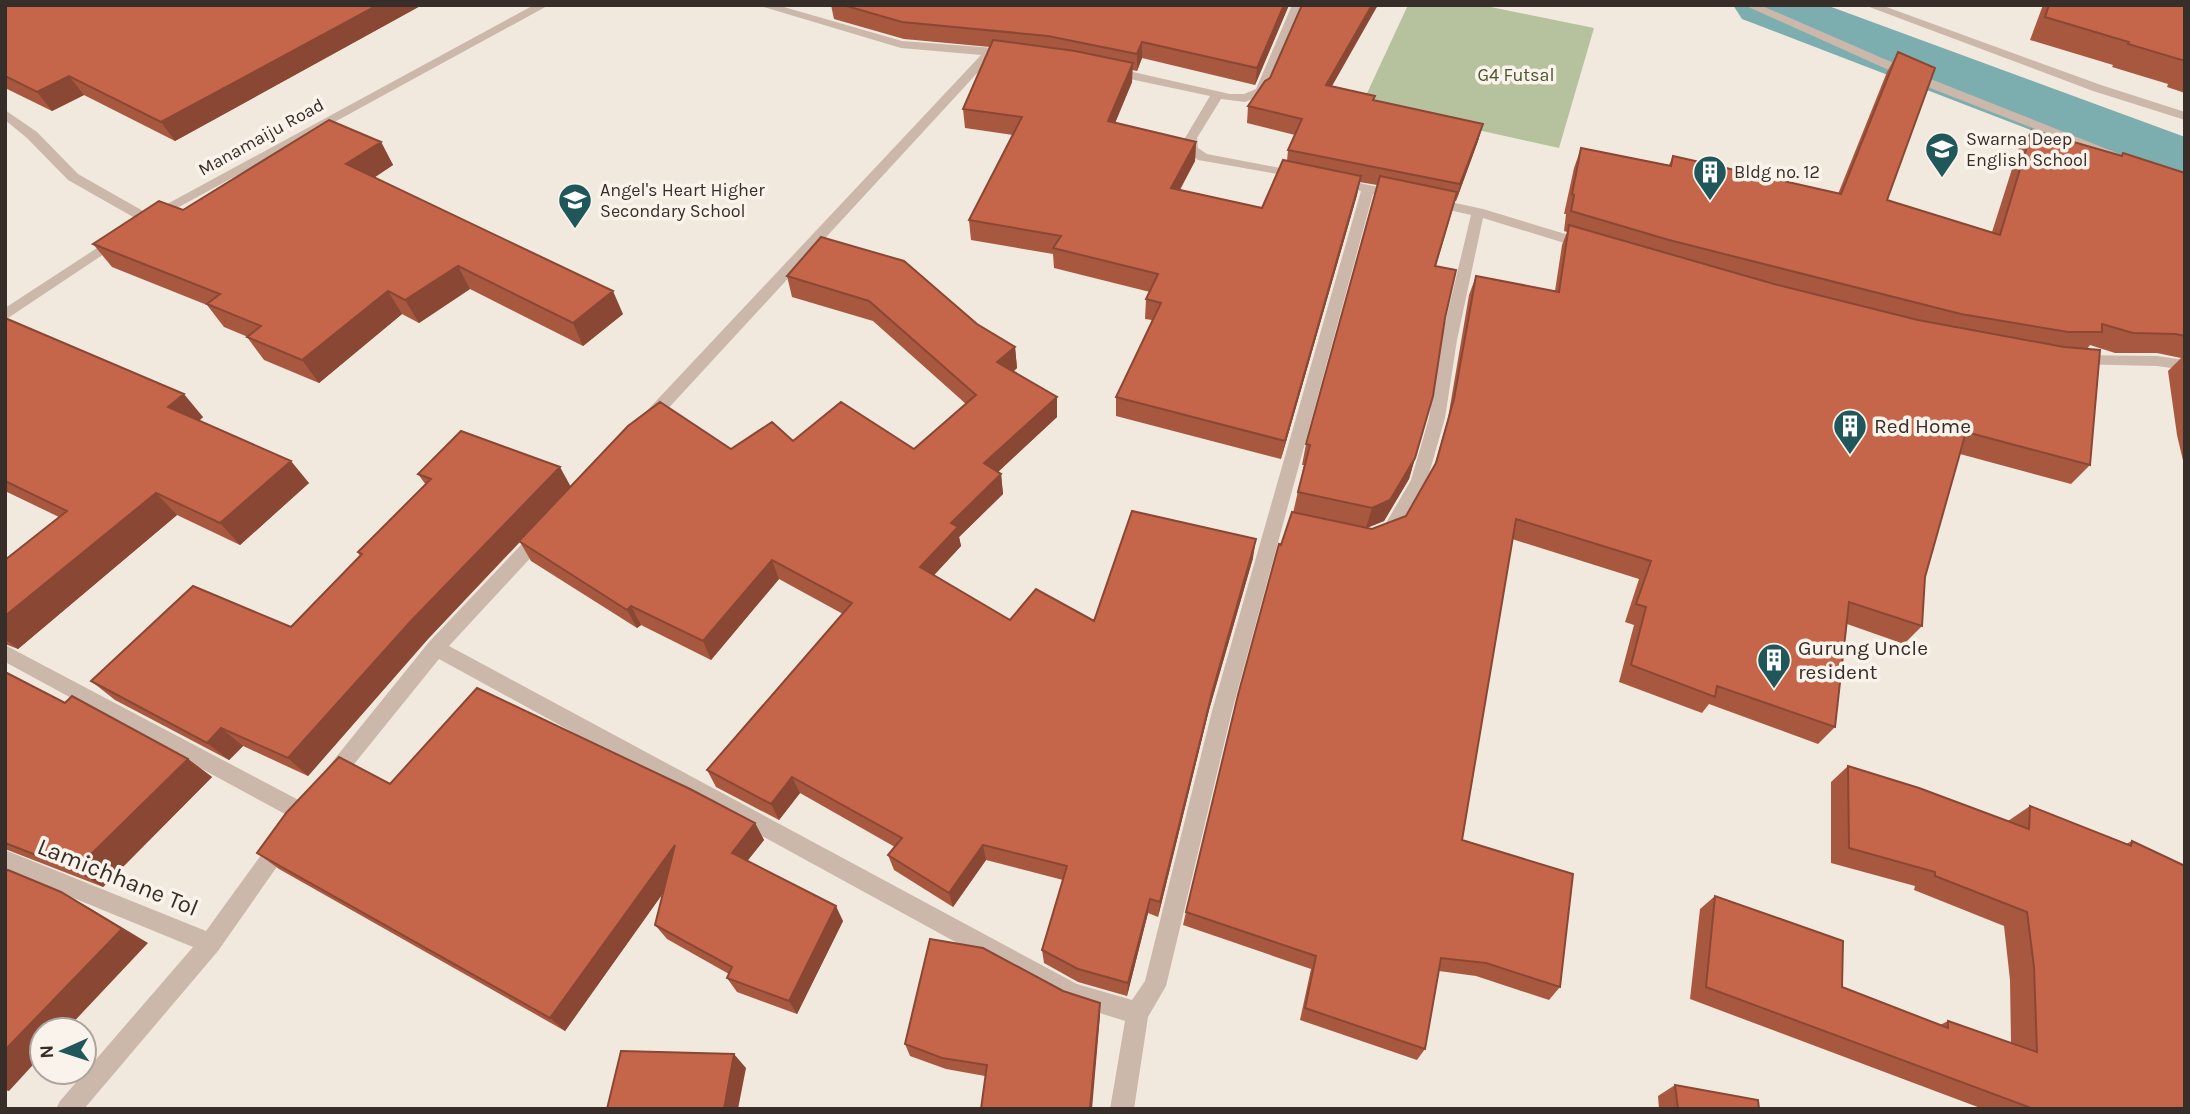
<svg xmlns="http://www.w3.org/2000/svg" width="2190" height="1114" font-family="Karla,sans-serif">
  <rect width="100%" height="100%" fill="#f2e9de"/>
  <path fill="#b6c29e" d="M1408,5H1481L1594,28L1559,148L1362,104Z"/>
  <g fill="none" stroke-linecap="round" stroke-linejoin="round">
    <path fill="#7daeaf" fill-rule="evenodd" d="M1733,5H1826L2185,137V186L2158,179L1742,19Z"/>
    <path fill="#cbb8aa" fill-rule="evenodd" d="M5,110L37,132L78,174L152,216V222H142L68,180L27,138L5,120Z"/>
    <path fill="#cbb8aa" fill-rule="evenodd" d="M534,5H549L157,219L152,220L145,216Z
      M757,5H777L902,41L1007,49L1013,53L1007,57L993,56L653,425H641L639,421L641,417L981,55L901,48Z
      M1292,5H1304L1265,94L1245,102L1221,99L1197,138L1198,148L1207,154L1306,173V179L1198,160L1185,149V138L1210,96L1111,75L1105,71L1111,67L1230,94H1244L1256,89Z
      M1744,5H1760L1928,78L2142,163L2140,166H2130L1920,84Z
      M1864,5H1881L2101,85L2185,112V120L2093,91Z
      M1336,178L1397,191L1404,195L1397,199L1373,194L1232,711L1166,986L1148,1017L1134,1109H1110L1125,1021L1065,1002L439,659L338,784L331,787L324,784L321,778L324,772L429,642L536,529H548L551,534L548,539L449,646L1077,984L1132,1000L1145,981L1212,711L1361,191L1331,185L1329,182Z
      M1432,198L1483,209L1592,242L1594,245L1587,250L1483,218L1457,340L1445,418L1427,481L1398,533L1380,540L1374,538L1371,533L1374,528L1386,523L1411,480L1429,418L1441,340L1471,215L1427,205V199Z
      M117,235L122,236V242L5,320V308Z
      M2076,355L2157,356L2185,360V370L2157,366L2071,364L2068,360Z
      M5,645L310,806L313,813L310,820L303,822L296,820L5,662Z
      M281,834L288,837L291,844L288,851L218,951L84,1109H56L60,1101L193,947L5,870V850L206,931L274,837Z"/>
  </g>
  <path fill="#a95840" d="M5,5H422L175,141L84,95L52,111L5,88Z
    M831,5H1289L1255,85L1142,58L1137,71L1132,70V82L1115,123L1196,142L1195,161L1180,190L1262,208L1287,161L1288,150L1295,135L1247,123L1248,106L1332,86L1374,100L1483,124L1478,141L1456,201H1455L1436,266L1445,318L1415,458L1409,479L1384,521L1367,528L1372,529L1406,516L1434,467L1448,418L1469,295L1476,276L1555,291L1562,245L1567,232L1564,231L1566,214H1564L1574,168L1581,148L1669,165L1673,156L1838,194L1887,72L1898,52L1887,200L1992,232L2018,150L2032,130L2121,156L2123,153L2185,173V469L2177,435L2168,371L2181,358L2157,353H2115L2090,345L2087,349L2090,465L2071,484L1960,454L1925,577L1922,626L1904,644L1847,624L1835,727L1818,744L1709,704L1702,713L1619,682L1634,625L1625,622L1639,579L1512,539L1462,840L1560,987L1549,1000L1476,976L1439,971L1425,1049L1417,1060L1300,1020L1311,969L1183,925L1186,912L1281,545L1293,513L1304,465H1302L1306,444L1377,185L1359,182L1357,195L1281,459L1116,416V397L1152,320L1145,319L1146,299L1150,292L1054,268L1053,254L971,240L969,220L1013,135L965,128L963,109L990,47L904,39L834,19Z
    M2043,5H2185V93L2167,87L2168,84L2112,67L2113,65L2030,40Z
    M381,142L393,165L374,178L623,314L583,346L470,289L419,323L402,314L319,383L264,360L247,337H248L224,327L207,305L112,267L93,244L183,210Z
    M787,276L977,324L1015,347L1017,368L1013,372L1057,397V417L998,472L1001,474L1003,494L959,537L961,546L934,575L1010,620L1094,621L1253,558L1209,710L1158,917L1148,913L1127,996L1078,982L1044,963L1042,950L1063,880L986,860L953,907L894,870L888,855L895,847L800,793L779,820L716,787L707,770L843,614L779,579L711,660L641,625L637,628L531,561L520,542L427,640L308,776L243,746L229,760L115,700L91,681L291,627L360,556L358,552L426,485L418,474L570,487L731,449L793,441L914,449L966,404L873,321L792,297Z
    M5,318L203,417L199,421L309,483L240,545L177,515L18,649L5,644V560L59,517L5,491Z
    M5,672L65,703L188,759L212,777L103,887L5,849Z
    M1848,766L2008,821L2030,806L2126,844L2132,841L2185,1109H1983L1690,999L1700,909L1715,896L1842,987L1940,1025L1948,1021L2011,1043L2010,980L2004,926L1914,890L1915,886L1831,863V782Z
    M390,784L755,823L764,840L747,861L843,921L797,1014L737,992L727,978L729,974L667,939L655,925L663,893L565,1031L279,869L257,853Z
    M1063,991L1100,1003V1016L985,1076L946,1069L910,1056L905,1044Z
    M1675,1085L1759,1109H1659L1658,1096Z"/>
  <path fill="#8a4734" d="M378,5H422L175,141L161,122Z
    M1284,5H1289L1255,85L1257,68Z
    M1372,5H1378L1323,102L1326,85Z
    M1142,42V58L1137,71V54Z
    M1133,63L1132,82L1108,140V121Z
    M69,76L84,95L52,111L37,92Z
    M1483,124L1478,141L1456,201L1460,184Z
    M381,142L393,165L359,187L346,164Z
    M1196,142L1195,161L1170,207L1171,188Z
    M1361,176L1357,195L1281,459L1285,441Z
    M458,266L470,289L419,323L405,300Z
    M388,291L402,314L319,383L302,360Z
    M613,291L623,314L583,346L573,323Z
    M1015,347L1017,368L999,383L997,362Z
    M184,394L203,417L188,430L168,407Z
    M1057,397V417L986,483L984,463Z
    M1415,458L1409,479L1384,521L1366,528L1372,508Z
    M291,461L309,483L240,545L220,523Z
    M560,467L571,487L427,640L308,776L288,758L411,621Z
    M1001,474L1003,494L959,537L961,546L924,586L920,567L951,523Z
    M156,493L177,515L18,649L5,639V616Z
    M1256,539L1253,558L1209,710L1158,917L1160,902L1212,693Z
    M772,560L779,579L711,660L703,641Z
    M631,606L641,625L637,628L627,610Z
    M221,728L243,746L229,760L207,743Z
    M188,759L212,777L103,887L75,870Z
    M792,777L800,793L779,820L771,804Z
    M755,823L764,840L741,869L732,853Z
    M675,845L686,861L565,1031L550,1018Z
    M983,845L986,860L953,907L949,893Z
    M61,892L88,907L148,943L66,1030H42V1055L9,1091L5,1090V1050Z
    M1150,899L1148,913L1127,996L1128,983Z
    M836,906L843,921L797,1014L789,1001Z
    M1100,1003V1016L1092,1109H1090Z
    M734,1054L746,1068L738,1109H724Z"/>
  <path fill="#c5664a" stroke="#8a4734" stroke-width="2" d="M5,5H378L161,122L69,76L37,92L5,76Z
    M843,5H1284L1257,68L1142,42L1137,54L1048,36L902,22Z
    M1302,5H1372L1326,85L1375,96L1373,100L1483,124L1460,184L1288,150L1302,119L1248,106L1265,81L1270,78Z
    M2049,5H2185V61L2128,44L2129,42L2045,17Z
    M993,40L1075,51L1133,63L1108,121L1196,142L1171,188L1262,208L1283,160L1361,176L1285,441L1116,397L1161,303L1146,299L1158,274L1053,248L1061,236L969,220L1022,117L963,109Z
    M1898,52L1935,68L1887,200L2000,235L2032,130L2122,156L2123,153L2185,173V336L2176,334L2133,333L2102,324V332H2068L1961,314L1669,240L1571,211L1574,195L1572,194L1581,148L1671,166L1673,156L1841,194Z
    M329,120L381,142L346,164L613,291L573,323L458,266L405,300L388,291L302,360L247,337L261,326L207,304L220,294L93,244L159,201L183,210Z
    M1380,176L1457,192L1435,266L1456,270L1445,318L1433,396L1415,458L1390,500L1372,508L1298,492L1310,445L1306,444Z
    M1569,225L1774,284L1918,320L2064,347L2100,350L2090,465L1966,432L1925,577L1922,626L1849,602L1835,727L1717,686L1715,697L1631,665L1646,607L1636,604L1651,561L1516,519L1462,840L1573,874L1560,987L1486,963L1441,958L1425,1049L1305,1008L1316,956L1186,912L1238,695L1279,544L1281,545L1292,512L1372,529L1406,516L1436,463L1454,399L1476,276L1559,292Z
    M821,237L904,261L977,324L1015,347L997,362L1057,397L984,463L1001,474L951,523L958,527L920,567L1010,620L1036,589L1094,621L1132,511L1256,539L1212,693L1160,902L1150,899L1128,983L1078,969L1042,950L1067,866L983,845L949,893L888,855L902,838L792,777L771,804L707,770L852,603L772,560L703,641L631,606L627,610L519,541L628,426L660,402L731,449L772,422L793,441L841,402L914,449L976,395L869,301L787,276Z
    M5,318L184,394L168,407L291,461L220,523L156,493L5,616V560L67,511L5,481Z
    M461,431L560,467L411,621L288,758L221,728L207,743L91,681L193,586L291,627L362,554L358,552L431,479L418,474Z
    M5,672L65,703L72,696L188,759L75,870L5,843Z
    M477,688L690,789L755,823L732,853L836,906L789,1001L727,978L732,967L655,925L675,845L550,1018L257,853L287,812L339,757L390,784Z
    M1848,766L1919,788L2029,829L2030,806L2131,846L2132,841L2185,866V1109H2034L1706,987L1715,896L1843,941L1842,987L1948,1028V1021L2037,1052L2034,967L2027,912L1935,876V872L1849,848Z
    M8,870L61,892L122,929L5,1050V872Z
    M930,939L983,948L1063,991L1100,1003L1090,1109H981L987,1065L942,1058L905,1044Z
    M621,1051L734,1054L724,1109H607Z
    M1675,1085L1758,1100L1759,1109H1678Z"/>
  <defs>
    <g id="school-pin" transform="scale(1.75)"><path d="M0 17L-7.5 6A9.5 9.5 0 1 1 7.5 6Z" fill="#1f575a" stroke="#faf3eb"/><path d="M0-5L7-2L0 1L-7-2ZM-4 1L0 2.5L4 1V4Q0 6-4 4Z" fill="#fff"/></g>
    <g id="building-pin" transform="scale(1.75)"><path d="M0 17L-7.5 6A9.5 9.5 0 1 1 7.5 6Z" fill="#1f575a" stroke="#faf3eb"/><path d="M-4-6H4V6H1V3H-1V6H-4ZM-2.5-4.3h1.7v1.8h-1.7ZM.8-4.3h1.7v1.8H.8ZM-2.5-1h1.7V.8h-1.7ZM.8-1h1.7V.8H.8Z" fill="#fff"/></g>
  </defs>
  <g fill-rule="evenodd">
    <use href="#school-pin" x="1942" y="149"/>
    <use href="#building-pin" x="1710" y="172"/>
    <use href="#school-pin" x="575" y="200"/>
    <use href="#building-pin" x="1850" y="426"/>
    <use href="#building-pin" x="1774" y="660"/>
  </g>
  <g text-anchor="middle" stroke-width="7" stroke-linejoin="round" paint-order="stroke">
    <g font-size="18" fill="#48562d" stroke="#faf3eb">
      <text x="1516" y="81">G4 Futsal</text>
    </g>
    <g font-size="18" fill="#382e29" stroke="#faf3eb">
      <text transform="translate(261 137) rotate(-29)" y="6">Manamaiju Road</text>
    </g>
    <g font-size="18" fill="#382e29" stroke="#faf3eb" text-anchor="start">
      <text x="1966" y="145">Swarna Deep<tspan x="1966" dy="21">English School</tspan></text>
      <text x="1734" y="178">Bldg no. 12</text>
      <text x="600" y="196">Angel's Heart Higher<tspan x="600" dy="21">Secondary School</tspan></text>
    </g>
    <g font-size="21" fill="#382e29" stroke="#faf3eb" text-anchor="start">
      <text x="1874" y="433">Red Home</text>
      <text x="1798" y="655">Gurung Uncle<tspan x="1798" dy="24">resident</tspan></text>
    </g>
    <g font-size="24" fill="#382e29" stroke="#faf3eb">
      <text transform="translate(118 877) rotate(22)" y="8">Lamichhane Tol</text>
    </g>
  </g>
  <rect width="2190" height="1114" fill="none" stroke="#382e29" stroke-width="14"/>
  <g transform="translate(63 1051) rotate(267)"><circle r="33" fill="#faf3eb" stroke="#aca49d" stroke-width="2"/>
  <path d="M0-5L12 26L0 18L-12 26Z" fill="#1f575a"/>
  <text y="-10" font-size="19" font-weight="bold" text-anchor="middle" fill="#382e29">N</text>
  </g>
</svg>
